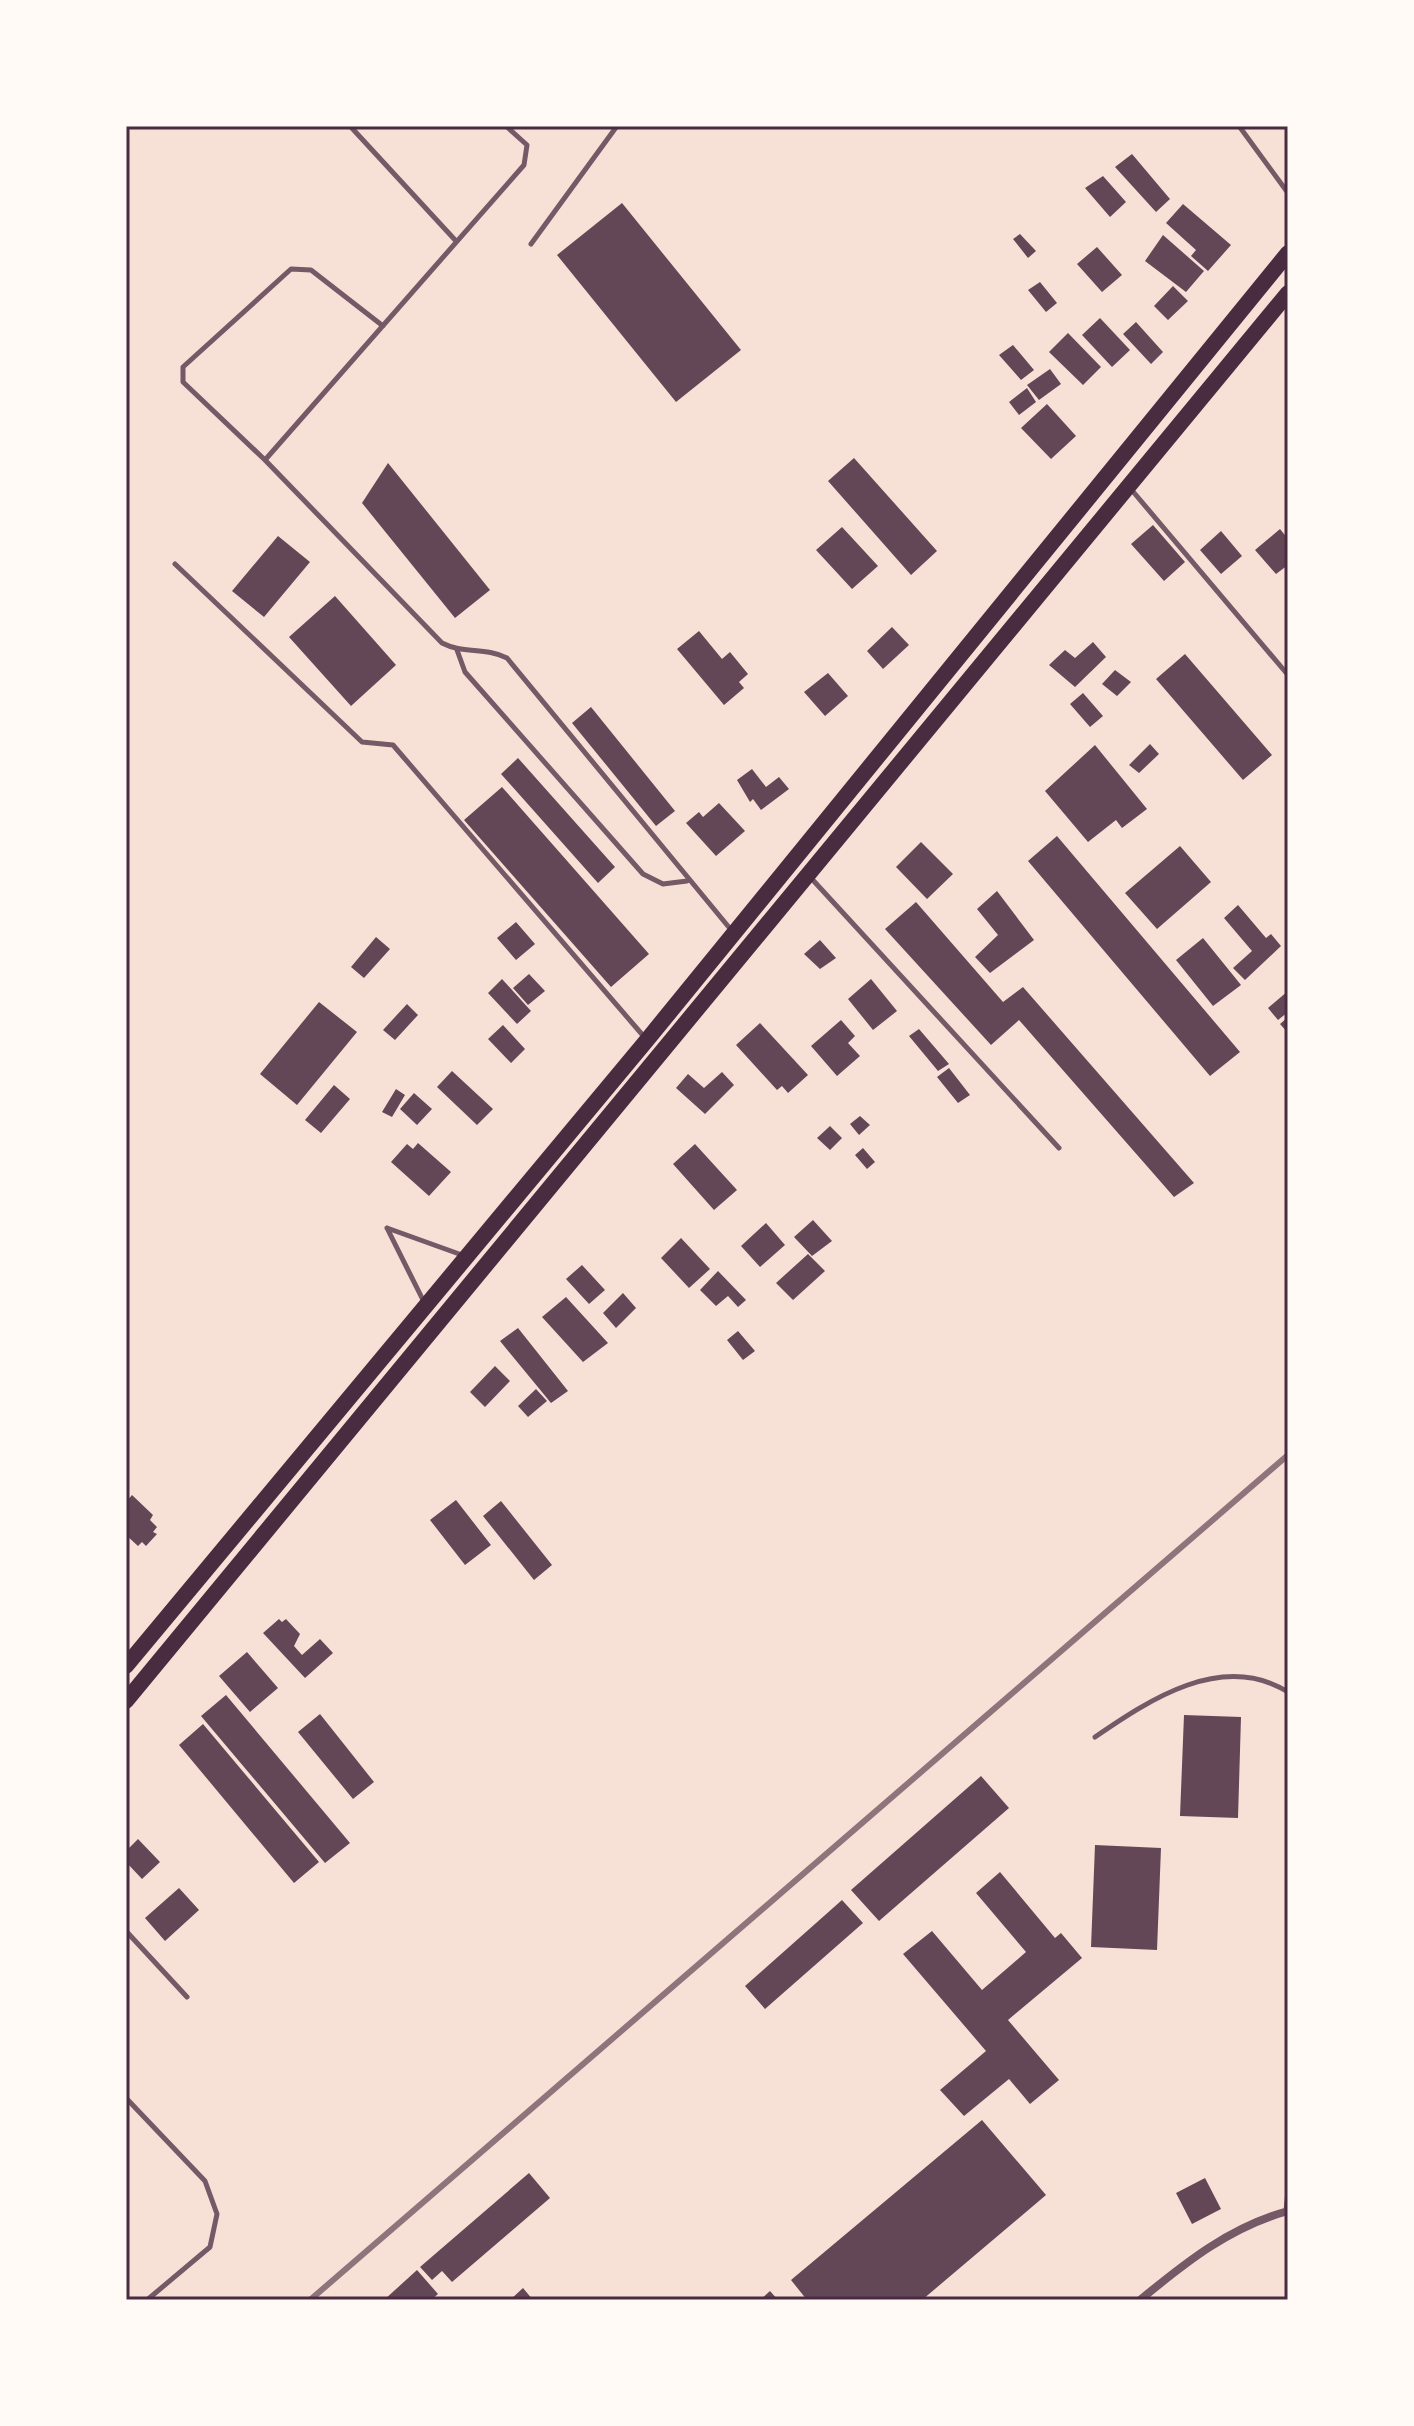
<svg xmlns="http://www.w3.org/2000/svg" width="1414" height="2426" font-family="Ubuntu,sans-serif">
  <rect width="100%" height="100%" fill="#f7e1d7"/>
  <path fill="#644757" d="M1132,154L1170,199L1156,212L1115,167Z
    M1103,176L1126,202L1110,217L1085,188Z
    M622,203L741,350L676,402L557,255Z
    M1183,204L1231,245L1208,271L1191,256L1196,250L1166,223Z
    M1020,234L1036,251L1028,258L1013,239Z
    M1163,235L1204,271L1186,292L1145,261Z
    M1097,247L1122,275L1102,292L1077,264Z
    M1040,282L1057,303L1046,312L1028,290Z
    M1173,286L1188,301L1168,320L1154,306Z
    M1100,318L1130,350L1112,367L1082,335Z
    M1136,322L1163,352L1151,364L1123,334Z
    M1068,333L1101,367L1083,385L1049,352Z
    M1013,345L1034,370L1021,380L999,355Z
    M1050,369L1061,384L1039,400L1027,385Z
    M1027,388L1036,402L1019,415L1009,402Z
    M1047,404L1076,436L1051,459L1021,428Z
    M854,458L937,551L911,575L828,481Z
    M388,463L490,590L455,618L362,503Z
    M1153,525L1185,562L1164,581L1131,544Z
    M842,527L878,566L852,589L816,550Z
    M1280,529L1288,539V565L1276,574L1255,550Z
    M1221,531L1242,556L1221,574L1200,550Z
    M278,536L310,562L264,617L232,591Z
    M335,596L396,665L351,706L289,637Z
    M892,627L909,645L883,669L867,651Z
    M699,631L722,659L730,652L748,674L739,682L744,688L724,705L677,649Z
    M1093,642L1106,657L1075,687L1049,665L1065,650L1075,658Z
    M1185,654L1272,755L1243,780L1156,679Z
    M1115,670L1131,682L1117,696L1102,684Z
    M828,673L848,696L825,716L804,692Z
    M1083,693L1103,716L1090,727L1070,704Z
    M591,707L675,811L656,826L572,723Z
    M1150,744L1159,754L1139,773L1129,765Z
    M1095,745L1147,809L1122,828L1116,820L1088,842L1045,791Z
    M518,758L615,867L598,883L501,774Z
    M752,769L766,787L779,777L789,789L761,810L753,799L750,802L737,780Z
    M502,787L649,954L611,987L464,820Z
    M719,803L745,831L716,856L686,823L699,812L703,817Z
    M1057,836L1240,1052L1210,1076L1028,861Z
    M921,842L953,874L927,899L896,867Z
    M1180,846L1211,882L1157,929L1125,893Z
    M997,891L1034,940L990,973L975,957L998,935L977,909Z
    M916,902L1003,1002L1023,987L1194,1183L1174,1197L1019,1020L991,1045L885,929Z
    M1238,905L1266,938L1271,934L1281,946L1245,980L1233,968L1252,951L1224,918Z
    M516,922L535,944L516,960L497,938Z
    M376,937L390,949L364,978L351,967Z
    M1203,938L1241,985L1213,1006L1176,960Z
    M820,940L836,958L820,969L804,954Z
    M529,974L545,991L528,1005L513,988Z
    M502,979L531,1011L517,1024L488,993Z
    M871,979L897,1011L873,1030L848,999Z
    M1288,991V1012L1278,1020L1268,1008Z
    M319,1002L357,1032L297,1105L260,1074Z
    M407,1004L418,1015L395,1040L383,1030Z
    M1288,1017V1033L1280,1024Z
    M841,1020L855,1036L848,1043L860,1056L837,1076L811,1046Z
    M760,1023L808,1075L788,1093L782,1086L777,1090L736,1045Z
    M503,1025L525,1049L511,1063L488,1039Z
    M919,1029L949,1064L938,1071L909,1036Z
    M949,1068L970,1095L958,1103L937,1077Z
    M452,1071L493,1109L477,1125L437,1087Z
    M722,1072L734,1085L705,1114L676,1088L688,1074L704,1088Z
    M334,1085L350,1099L321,1133L305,1120Z
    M396,1089L405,1095L392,1117L382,1112Z
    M414,1093L432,1109L417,1125L400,1109Z
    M860,1116L870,1125L859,1135L850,1124Z
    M830,1126L842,1138L830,1150L817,1138Z
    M418,1143L451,1172L429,1196L391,1162L407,1144L413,1149Z
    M695,1144L737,1190L714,1210L673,1164Z
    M863,1148L875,1162L867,1169L855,1155Z
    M813,1220L832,1241L812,1256L794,1237Z
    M766,1223L785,1245L760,1267L741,1246Z
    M681,1238L710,1269L689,1288L661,1258Z
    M808,1254L825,1271L793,1300L776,1283Z
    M582,1265L605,1290L589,1304L566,1279Z
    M718,1271L746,1300L738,1307L728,1296L716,1306L700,1290Z
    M623,1293L636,1308L616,1328L603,1313Z
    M566,1297L608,1343L583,1362L542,1317Z
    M518,1328L568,1391L551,1403L500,1341Z
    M738,1331L755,1351L743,1360L727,1340Z
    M495,1366L510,1381L485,1407L470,1392Z
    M536,1389L547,1401L528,1417L518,1406Z
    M132,1495L153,1515L150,1520L157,1527L153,1532L157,1534L146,1546L142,1542L138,1546L126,1535V1502Z
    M456,1500L491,1545L465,1565L430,1520Z
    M501,1501L552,1565L534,1580L483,1516Z
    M279,1619L282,1622L286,1619L300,1634L294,1646L302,1655L320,1639L333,1653L305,1678L263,1633Z
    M247,1652L278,1688L250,1712L219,1676Z
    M226,1695L350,1843L325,1863L201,1716Z
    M320,1714L374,1782L353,1799L298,1732Z
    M1184,1715L1241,1717L1238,1818L1180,1816Z
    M203,1724L319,1862L294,1883L179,1745Z
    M981,1776L1009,1808L879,1921L851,1890Z
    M138,1839L160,1862L142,1879L126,1862V1851Z
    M1095,1845L1161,1848L1157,1950L1091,1947Z
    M1000,1872L1055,1938L1061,1933L1082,1958L1008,2020L1059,2080L1030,2104L1009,2079L964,2116L940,2090L986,2051L903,1954L932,1931L982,1990L1026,1952L976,1893Z
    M179,1888L199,1910L165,1941L145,1918Z
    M842,1900L863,1923L765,2009L745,1986Z
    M982,2120L1046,2195L922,2300H807L791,2280Z
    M529,2173L550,2198L452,2282L442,2271L432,2280L420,2267Z
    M1205,2178L1221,2209L1192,2224L1176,2193Z
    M417,2270L438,2294L431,2300H384Z
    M523,2288L533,2300H510Z
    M770,2291L778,2300H760Z"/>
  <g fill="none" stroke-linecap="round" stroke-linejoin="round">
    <path stroke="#755966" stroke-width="5" d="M350,126L456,241
      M1239,126L1288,193
      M531,244L617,126
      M383,326L311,270L291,269L183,367V382L265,460L442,643C463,654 485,647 507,658L732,931
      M265,460L524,165L527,145L506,126
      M1130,488L1288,675
      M175,564L362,742L393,745L646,1039
      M457,650L465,672L643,874L663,884L687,881
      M811,878L1059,1148
      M387,1228L424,1302
      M387,1228L462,1255
      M1095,1737C1149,1700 1222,1651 1288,1692
      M126,1931L187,1997
      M126,2098L205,2181L217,2214L210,2247L147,2300
      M1286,2211L1288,2191"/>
    <path stroke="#755966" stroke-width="8" d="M1140,2300C1186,2262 1230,2227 1288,2211"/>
    <path stroke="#4a2c40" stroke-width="16" d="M126,1666L647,1040L1288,253
      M126,1701L1288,293"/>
    <path stroke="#8f747c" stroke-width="6" d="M310,2300L1288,1455"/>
  </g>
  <rect width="1414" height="2426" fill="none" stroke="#fffaf5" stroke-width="256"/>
  <rect x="128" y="128" width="1158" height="2170" fill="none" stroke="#4a2c40" stroke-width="3"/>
</svg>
